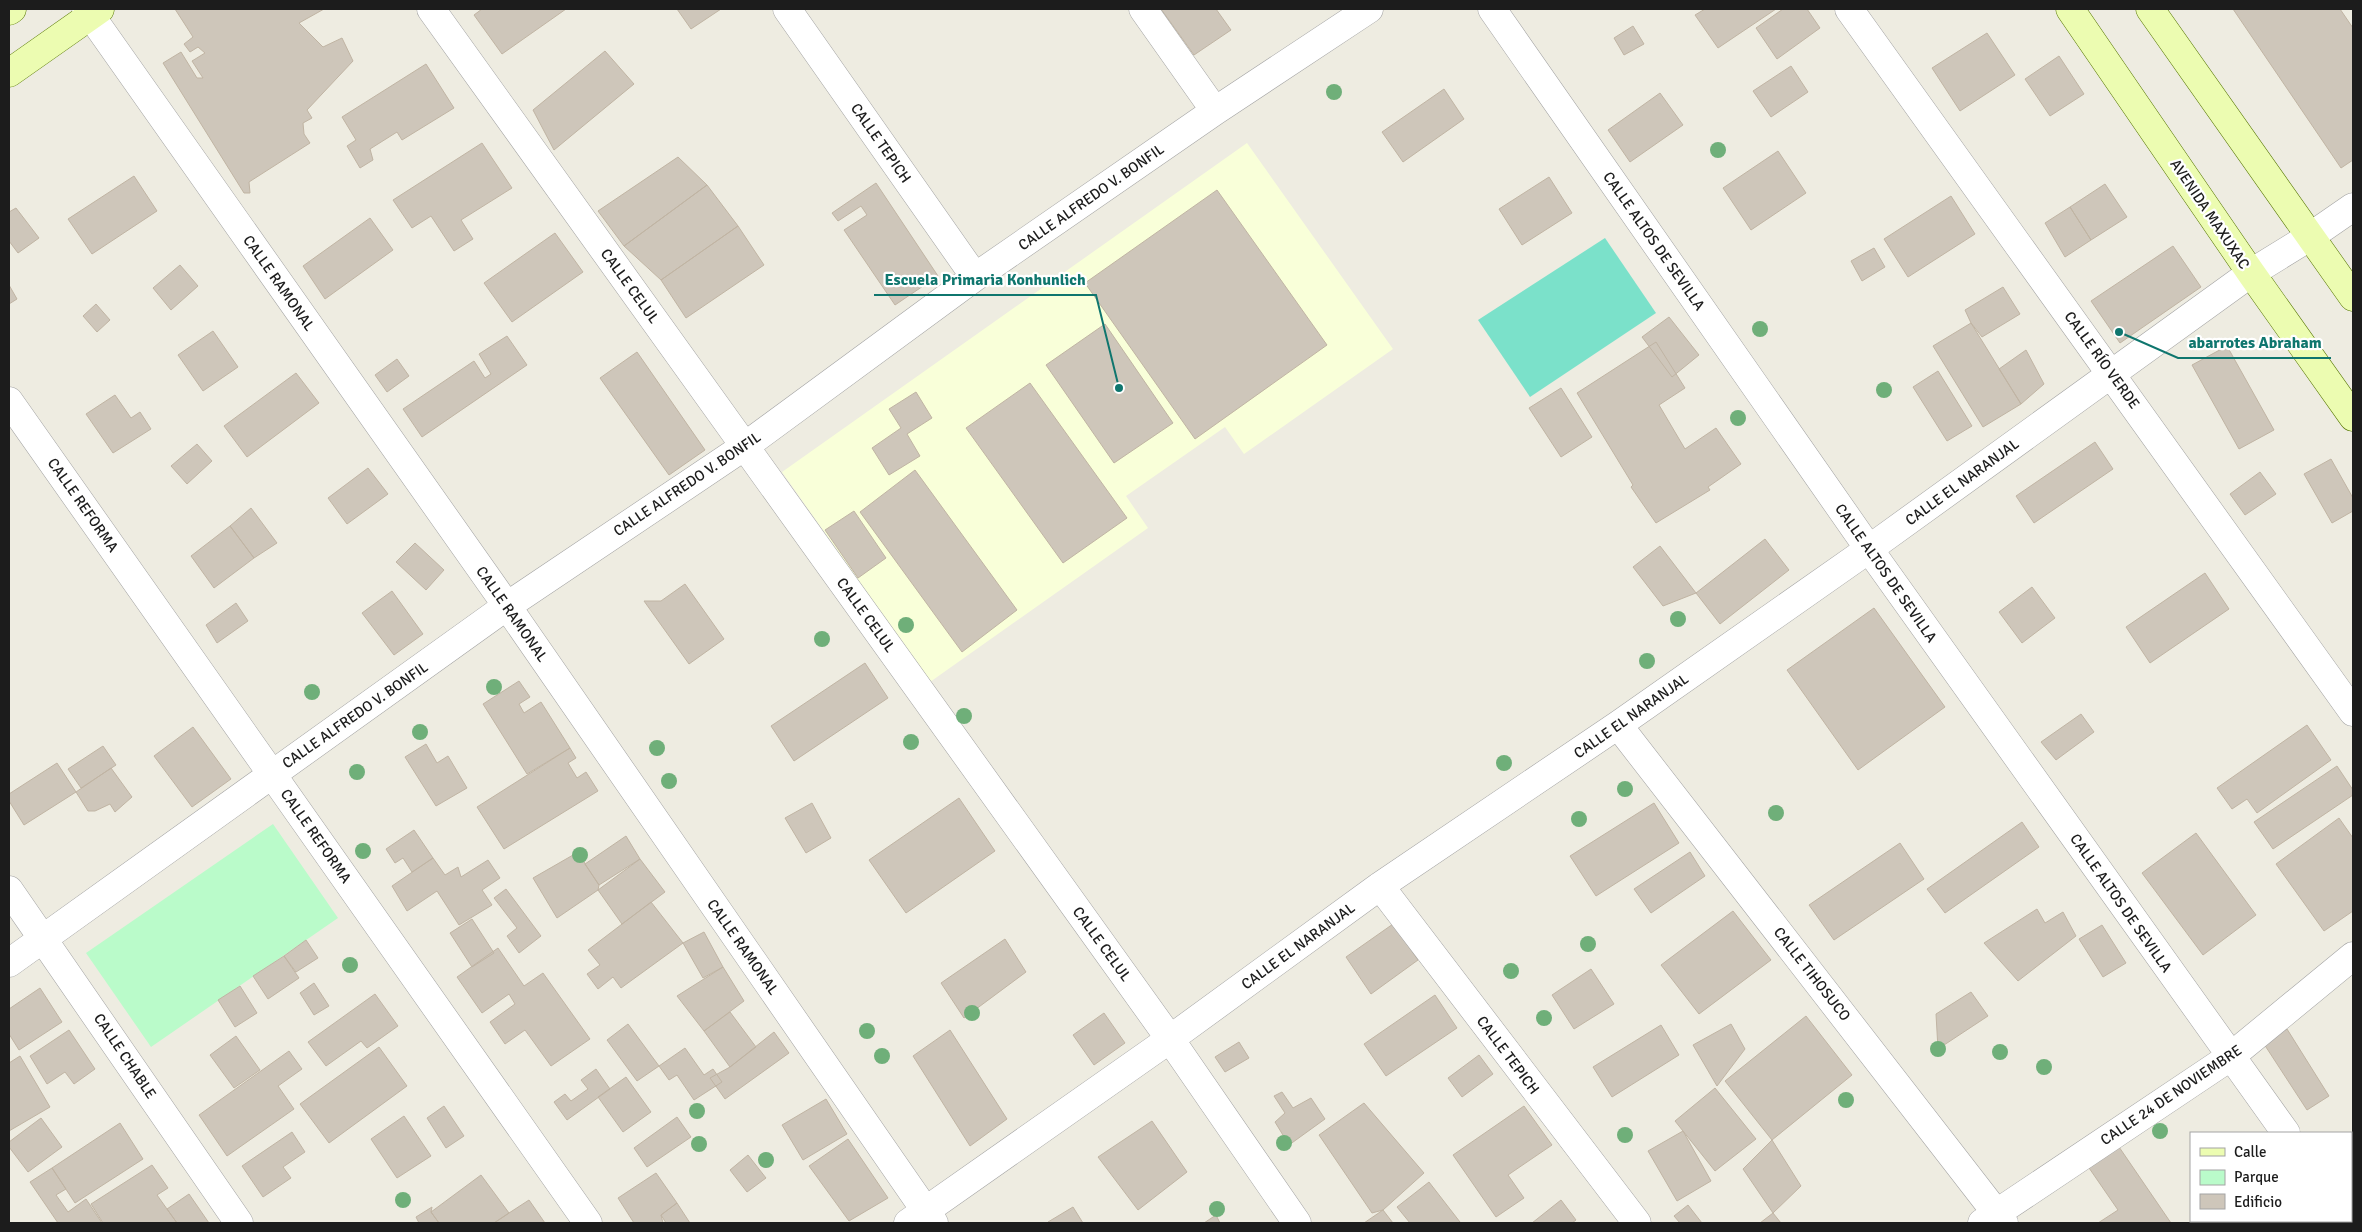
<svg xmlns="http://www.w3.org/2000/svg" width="2362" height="1232" font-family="Signika,sans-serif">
  <rect width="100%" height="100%" fill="#eeece1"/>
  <path fill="#f9ffd9" d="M1247,143L1393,349L1244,454L1225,427L1126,496L1148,528L930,682L782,472Z"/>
  <path fill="#bafbca" d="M273,824L338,918L151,1047L86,953Z"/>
  <path fill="#7be1ca" d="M1605,238L1656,313L1530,397L1478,320Z"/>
  <path fill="#cec6ba" stroke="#c0b4a3" d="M175,9H324L299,23L323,47L342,38L353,61L307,110L312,118L303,123L304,134L310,143L249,182L250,193H244L163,63L181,52L197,78H203L192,61L205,53L198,47L190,52L184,44L193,37Z
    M482,9H566L502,54L474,15Z
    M677,9H721L691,29Z
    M1161,9H1216L1231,30L1194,55Z
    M1705,9H1776L1718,48L1695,15Z
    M1783,9H1807L1820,28L1777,59L1756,28Z
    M2233,9H2340L2353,28V160L2341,168Z
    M1633,26L1644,44L1624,55L1614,38Z
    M1987,33L2015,75L1960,111L1932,68Z
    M605,51L634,84L554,150L533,110Z
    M2059,56L2084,94L2050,116L2025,79Z
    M426,64L454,108L402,140L397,132L370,149L373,160L360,168L347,146L356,140L342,117Z
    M1791,66L1808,92L1771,117L1753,91Z
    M1444,89L1464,119L1403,162L1382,132Z
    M1660,93L1683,125L1630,162L1608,130Z
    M482,143L512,188L461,220L473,239L454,251L431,216L412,228L393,200Z
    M1778,151L1806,193L1751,230L1723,188Z
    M678,157L707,185L624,246L598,211Z
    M134,176L157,211L92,254L68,219Z
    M1549,177L1572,213L1522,245L1499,209Z
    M876,183L938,276L895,305L844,230L867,215L861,206L838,221L832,213Z
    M2105,184L2127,217L2091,240L2070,207Z
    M707,185L738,226L661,280L624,246Z
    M1217,190L1327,345L1195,439L1085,283Z
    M1951,196L1975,234L1908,277L1884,239Z
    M2070,207L2091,240L2065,257L2045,223Z
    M16,208L39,238L18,253L9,241V212Z
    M370,218L393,250L325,299L303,266Z
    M738,226L764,265L686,318L661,280Z
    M555,233L583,272L512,322L484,283Z
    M2173,246L2201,287L2120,343L2091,301Z
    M1874,248L1885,267L1862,281L1851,261Z
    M180,265L198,286L171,310L153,288Z
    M9,285L17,299L9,304Z
    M2003,287L2020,314L1982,337L1971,323L1965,310Z
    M96,304L110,320L97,332L83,316Z
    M1669,317L1699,355L1672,377L1642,337Z
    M1971,323L2021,404L1983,427L1933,346Z
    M1105,324L1173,423L1114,463L1046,365Z
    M213,331L238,367L203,391L178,355Z
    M507,336L527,365L422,437L403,409L474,361L485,378L491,374L479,354Z
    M1656,342L1685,388L1659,405L1685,449L1716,428L1741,464L1708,487L1710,490L1656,523L1631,487L1633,485L1577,393Z
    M2227,346L2274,430L2239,449L2192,365Z
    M2026,350L2044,384L2021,404L1999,369Z
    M637,352L705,450L669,475L600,378Z
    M397,359L409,376L387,392L375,375Z
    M1938,371L1972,426L1947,441L1913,387Z
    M296,373L319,403L247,457L224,426Z
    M1030,383L1127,518L1063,563L966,428Z
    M1561,388L1592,437L1561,457L1529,408Z
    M916,392L932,418L907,434L920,456L889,475L872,448L901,428L889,409Z
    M115,395L131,418L140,412L151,429L113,453L86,414Z
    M2095,442L2113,469L2034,523L2016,496Z
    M197,444L212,461L187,484L171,466Z
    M2331,459L2353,498V511L2332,523L2304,474Z
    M368,468L388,494L347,524L328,498Z
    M915,470L1017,610L962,652L860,512Z
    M2260,472L2276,494L2245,515L2230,494Z
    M251,508L277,543L254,558L230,526Z
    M854,511L886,558L858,578L825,530Z
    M230,526L254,558L214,588L191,556Z
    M1765,539L1789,570L1720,624L1696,593Z
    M415,543L444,570L426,590L396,562Z
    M1660,546L1696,593L1663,606L1633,567Z
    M2205,573L2229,609L2150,663L2126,627Z
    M685,584L724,639L689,664L644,601H661Z
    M2032,587L2055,618L2022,643L1999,612Z
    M392,591L423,634L394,655L362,613Z
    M236,603L248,621L217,643L206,625Z
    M1874,608L1945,707L1858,770L1787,670Z
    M865,663L888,698L794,761L771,726Z
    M519,681L530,697L519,704L524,713L541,702L570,748L527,774L483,704Z
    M2081,714L2094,732L2056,760L2041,742Z
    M2307,725L2331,760L2257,813L2247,799L2232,809L2217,788Z
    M193,727L231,779L192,807L154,756Z
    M426,744L437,763L448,756L467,788L436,806L405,757Z
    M103,746L116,765L81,788L68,769Z
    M570,748L576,758L568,763L577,778L586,772L598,791L504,849L477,807Z
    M57,763L76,792L24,825L9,801V794Z
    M2337,766L2353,790V795L2273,849L2254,822Z
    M111,768L132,797L115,812L110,804L95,811H88L76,792Z
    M959,798L995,851L906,913L869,860Z
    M812,803L831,838L806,853L785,818Z
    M1654,803L1679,843L1596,896L1570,856Z
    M2339,818L2353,838V911L2324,931L2276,864Z
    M2022,822L2039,847L1945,913L1927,889Z
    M414,830L433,858L412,872L403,858L395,863L386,849Z
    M2196,833L2256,915L2203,955L2142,873Z
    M626,836L640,859L599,885L585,864Z
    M1900,843L1924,879L1834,940L1809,905Z
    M580,851L585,864L599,885L598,890L557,918L533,878Z
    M1690,852L1705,876L1651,913L1634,889Z
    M433,858L445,875L458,867L461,877L488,860L500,878L482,890L492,905L459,925L437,891L407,911L392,886Z
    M640,859L665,892L622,924L598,890Z
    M506,889L541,936L519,953L507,936L517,928L494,898Z
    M651,902L683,943L621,988L613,977L598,989L587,974L600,965L588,950Z
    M2037,909L2045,923L2063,912L2076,936L2018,981L1984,943Z
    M1733,911L1771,960L1699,1014L1661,965Z
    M472,919L494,953L472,967L450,933Z
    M1393,924L1418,960L1371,994L1346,957Z
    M2102,925L2126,963L2103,977L2079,939Z
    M704,932L723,967L703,978L683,943Z
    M1005,939L1026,972L964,1018L941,983Z
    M306,940L318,958L296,972L284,956Z
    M498,948L524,986L543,973L590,1039L551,1066L525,1030L505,1044L490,1022L515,1004L509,994L482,1013L457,977Z
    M284,956L299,978L268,999L253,976Z
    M723,967L744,1001L704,1031L677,996Z
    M1591,969L1614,1004L1574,1029L1552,995Z
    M314,983L329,1006L314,1015L300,993Z
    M240,986L257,1013L235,1027L218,1000Z
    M40,988L62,1022L19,1050L9,1034V1009Z
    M1971,992L1988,1016L1938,1049L1936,1014Z
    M375,994L398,1026L367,1048L361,1041L326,1066L308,1042Z
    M1435,995L1457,1028L1386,1076L1364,1044Z
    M730,1012L756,1047L730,1067L704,1031Z
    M1104,1013L1125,1043L1094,1065L1073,1035Z
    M1806,1016L1852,1075L1772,1140L1725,1081Z
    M628,1024L659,1066L637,1081L607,1040Z
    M1731,1024L1745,1049L1717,1086L1693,1045Z
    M1661,1025L1679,1055L1612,1097L1593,1067Z
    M2287,1029L2329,1096L2307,1110L2264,1044Z
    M69,1030L95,1069L74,1084L65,1072L47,1084L30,1056Z
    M950,1030L1007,1119L970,1146L913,1056Z
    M774,1032L789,1053L725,1099L710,1078L730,1067Z
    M236,1036L260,1070L234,1088L210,1055Z
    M1239,1042L1249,1058L1225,1072L1215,1057Z
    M379,1047L407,1086L329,1143L300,1104Z
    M685,1048L704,1075L713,1069L722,1082L694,1100L677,1075L669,1080L659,1066Z
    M289,1051L302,1069L278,1086L294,1109L227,1156L199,1115Z
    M1479,1055L1493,1074L1462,1097L1448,1078Z
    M20,1056L50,1107L9,1131V1063Z
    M596,1069L610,1089L567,1120L554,1102L565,1094L571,1101L588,1089L581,1080Z
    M626,1077L651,1112L623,1132L598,1097Z
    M1715,1088L1756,1139L1715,1171L1675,1121Z
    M1282,1092L1293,1108L1311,1098L1325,1119L1289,1145L1275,1122L1285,1113L1274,1096Z
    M826,1099L847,1134L803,1160L782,1125Z
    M1364,1103L1424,1173L1383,1210L1372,1213L1319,1135Z
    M444,1106L464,1136L446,1148L427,1118Z
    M1524,1106L1552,1145L1508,1175L1524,1198L1496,1217L1453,1155Z
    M404,1116L431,1156L397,1178L371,1139Z
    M677,1117L691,1137L647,1167L634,1148Z
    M41,1118L62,1147L28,1172L9,1147V1142Z
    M1152,1121L1187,1172L1138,1210L1098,1157Z
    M120,1123L143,1159L75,1203L52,1168Z
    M1683,1131L1711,1181L1677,1201L1648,1151Z
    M292,1132L305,1152L283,1167L291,1178L263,1197L242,1166Z
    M848,1139L888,1198L849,1221L809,1166Z
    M1772,1140L1801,1186L1773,1213L1743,1169Z
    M2117,1144L2171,1223H2098L2118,1210L2087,1165Z
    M748,1155L766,1178L747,1192L730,1170Z
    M152,1165L168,1188L157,1195L177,1223H103L91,1204Z
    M52,1168L66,1189L56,1195L68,1212L86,1199L102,1223H58L30,1182Z
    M656,1173L677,1203L661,1215L663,1223H634L618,1198Z
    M481,1175L509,1213L494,1223H439L431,1212Z
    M1429,1182L1460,1222L1458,1223H1410L1397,1207Z
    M189,1194L209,1223H177L167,1209Z
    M529,1200L545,1223H494L509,1213Z
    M1561,1200L1576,1220L1572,1223H1532Z
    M677,1203L690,1223H666L661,1215Z
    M1688,1205L1702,1223H1680L1674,1216Z
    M432,1207L431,1212L439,1223H419L416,1217Z
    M1073,1207L1083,1223H1048V1222Z
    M1383,1210L1393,1223H1364Z
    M1773,1213L1781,1223H1760Z
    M1216,1215L1220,1223H1204Z"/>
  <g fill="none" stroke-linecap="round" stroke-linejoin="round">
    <g stroke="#a3a3a3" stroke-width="29">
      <path id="minor" d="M86,9L507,606L934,1223
        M431,9L1170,1039L1297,1223
        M787,9L975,277
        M1143,9L1215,111
        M1492,9L1869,549L2286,1133
        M1849,9L2353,712
        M9,401L588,1223
        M1618,725L2004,1223
        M1380,886L1637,1223
        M9,890L239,1223
        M9,963L507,606L745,446L975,277L1215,111L1369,9
        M2349,1221L2350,1223
        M908,1223L1170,1039L1380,886L1618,725L1869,549L2251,273L2311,236L2353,207
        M1982,1223L2230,1057L2353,956"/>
    </g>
    <g stroke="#557500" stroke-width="29">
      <path id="secondary" d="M2070,9L2251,273L2353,417
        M2150,9L2353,297
        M9,11L12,9
        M9,73L100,9"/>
    </g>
    <use href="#minor" stroke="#fff" stroke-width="28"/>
    <use href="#secondary" stroke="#ecfcb1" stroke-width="28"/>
  </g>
  <g fill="#6faf79">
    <circle cx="1334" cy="92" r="8"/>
    <circle cx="1718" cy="150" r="8"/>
    <circle cx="1760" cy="329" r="8"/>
    <circle cx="1884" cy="390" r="8"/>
    <circle cx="1738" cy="418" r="8"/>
    <circle cx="1678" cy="619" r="8"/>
    <circle cx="906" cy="625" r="8"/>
    <circle cx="822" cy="639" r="8"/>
    <circle cx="1647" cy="661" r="8"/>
    <circle cx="494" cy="687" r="8"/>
    <circle cx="312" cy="692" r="8"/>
    <circle cx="964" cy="716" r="8"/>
    <circle cx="420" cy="732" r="8"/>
    <circle cx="911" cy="742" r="8"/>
    <circle cx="657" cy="748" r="8"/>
    <circle cx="1504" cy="763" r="8"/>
    <circle cx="357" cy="772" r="8"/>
    <circle cx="669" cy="781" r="8"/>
    <circle cx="1625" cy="789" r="8"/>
    <circle cx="1776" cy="813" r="8"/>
    <circle cx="1579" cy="819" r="8"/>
    <circle cx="363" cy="851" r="8"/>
    <circle cx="580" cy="855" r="8"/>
    <circle cx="1588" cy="944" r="8"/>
    <circle cx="350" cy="965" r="8"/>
    <circle cx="1511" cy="971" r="8"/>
    <circle cx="972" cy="1013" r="8"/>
    <circle cx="1544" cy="1018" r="8"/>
    <circle cx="867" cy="1031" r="8"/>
    <circle cx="1938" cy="1049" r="8"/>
    <circle cx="2000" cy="1052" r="8"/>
    <circle cx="882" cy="1056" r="8"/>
    <circle cx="2044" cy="1067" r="8"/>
    <circle cx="1846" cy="1100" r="8"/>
    <circle cx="697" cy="1111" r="8"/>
    <circle cx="2160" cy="1131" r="8"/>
    <circle cx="1625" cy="1135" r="8"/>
    <circle cx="1284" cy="1143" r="8"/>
    <circle cx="699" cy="1144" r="8"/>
    <circle cx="766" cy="1160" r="8"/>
    <circle cx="403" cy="1200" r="8"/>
    <circle cx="1217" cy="1209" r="8"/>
  </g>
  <g text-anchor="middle" stroke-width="4.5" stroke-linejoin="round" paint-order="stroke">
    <g font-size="15" fill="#1c1c1c" stroke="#fff">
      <text transform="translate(881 143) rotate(55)" y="5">CALLE TEPICH</text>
      <text transform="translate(1091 197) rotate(-35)" y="5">CALLE ALFREDO V. BONFIL</text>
      <text transform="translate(2210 214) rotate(56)" y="5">AVENIDA MAXUXAC</text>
      <text transform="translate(1654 241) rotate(55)" y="5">CALLE ALTOS DE SEVILLA</text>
      <text transform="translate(279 283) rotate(55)" y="5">CALLE RAMONAL</text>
      <text transform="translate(630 286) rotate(54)" y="5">CALLE CELUL</text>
      <text transform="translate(2102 360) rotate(54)" y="5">CALLE RÍO VERDE</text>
      <text transform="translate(1962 482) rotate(-36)" y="5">CALLE EL NARANJAL</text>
      <text transform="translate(687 484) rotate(-34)" y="5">CALLE ALFREDO V. BONFIL</text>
      <text transform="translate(83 505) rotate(55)" y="5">CALLE REFORMA</text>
      <text transform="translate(1886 573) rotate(55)" y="5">CALLE ALTOS DE SEVILLA</text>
      <text transform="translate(512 614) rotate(55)" y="5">CALLE RAMONAL</text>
      <text transform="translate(866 615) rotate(54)" y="5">CALLE CELUL</text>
      <text transform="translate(355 715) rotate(-35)" y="5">CALLE ALFREDO V. BONFIL</text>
      <text transform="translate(1631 716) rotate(-35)" y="5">CALLE EL NARANJAL</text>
      <text transform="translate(316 836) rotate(55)" y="5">CALLE REFORMA</text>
      <text transform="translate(2121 903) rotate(55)" y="5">CALLE ALTOS DE SEVILLA</text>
      <text transform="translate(1102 944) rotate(54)" y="5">CALLE CELUL</text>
      <text transform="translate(1298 946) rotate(-36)" y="5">CALLE EL NARANJAL</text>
      <text transform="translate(743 947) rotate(55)" y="5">CALLE RAMONAL</text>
      <text transform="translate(1812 974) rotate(52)" y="5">CALLE TIHOSUCO</text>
      <text transform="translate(1508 1055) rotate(53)" y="5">CALLE TEPICH</text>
      <text transform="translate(125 1056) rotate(56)" y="5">CALLE CHABLE</text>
      <text transform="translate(2171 1095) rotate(-34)" y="5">CALLE 24 DE NOVIEMBRE</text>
    </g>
  </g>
  <path fill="none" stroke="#0f766e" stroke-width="2" d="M1119 388L1096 295H874M2119 332L2178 358H2331"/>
  <g fill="#0f766e" stroke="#fff" stroke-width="2">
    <circle cx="1119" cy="388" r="5"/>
    <circle cx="2119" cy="332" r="5"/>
  </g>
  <g font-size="16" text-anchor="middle" font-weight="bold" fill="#0f766e" stroke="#fff" stroke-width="4.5" stroke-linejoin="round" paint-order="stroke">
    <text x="985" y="285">Escuela Primaria Konhunlich</text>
    <text x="2255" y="348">abarrotes Abraham</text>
  </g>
  <rect width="2362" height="1232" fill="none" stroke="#1c1c1c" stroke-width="20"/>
  <rect x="2190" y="1132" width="162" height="90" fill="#ffffff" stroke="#a4a4a4"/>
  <rect x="2200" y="1148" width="25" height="8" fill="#ecfcb1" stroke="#a4a4a4"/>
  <text x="2234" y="1157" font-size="15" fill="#1c1c1c">Calle</text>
  <rect x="2200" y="1170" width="25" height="15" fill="#bafbca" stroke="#a4a4a4"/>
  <text x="2234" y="1182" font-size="15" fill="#1c1c1c">Parque</text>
  <rect x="2200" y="1194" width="25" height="15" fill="#cec6ba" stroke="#a4a4a4"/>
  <text x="2234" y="1207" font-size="15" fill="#1c1c1c">Edificio</text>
</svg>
